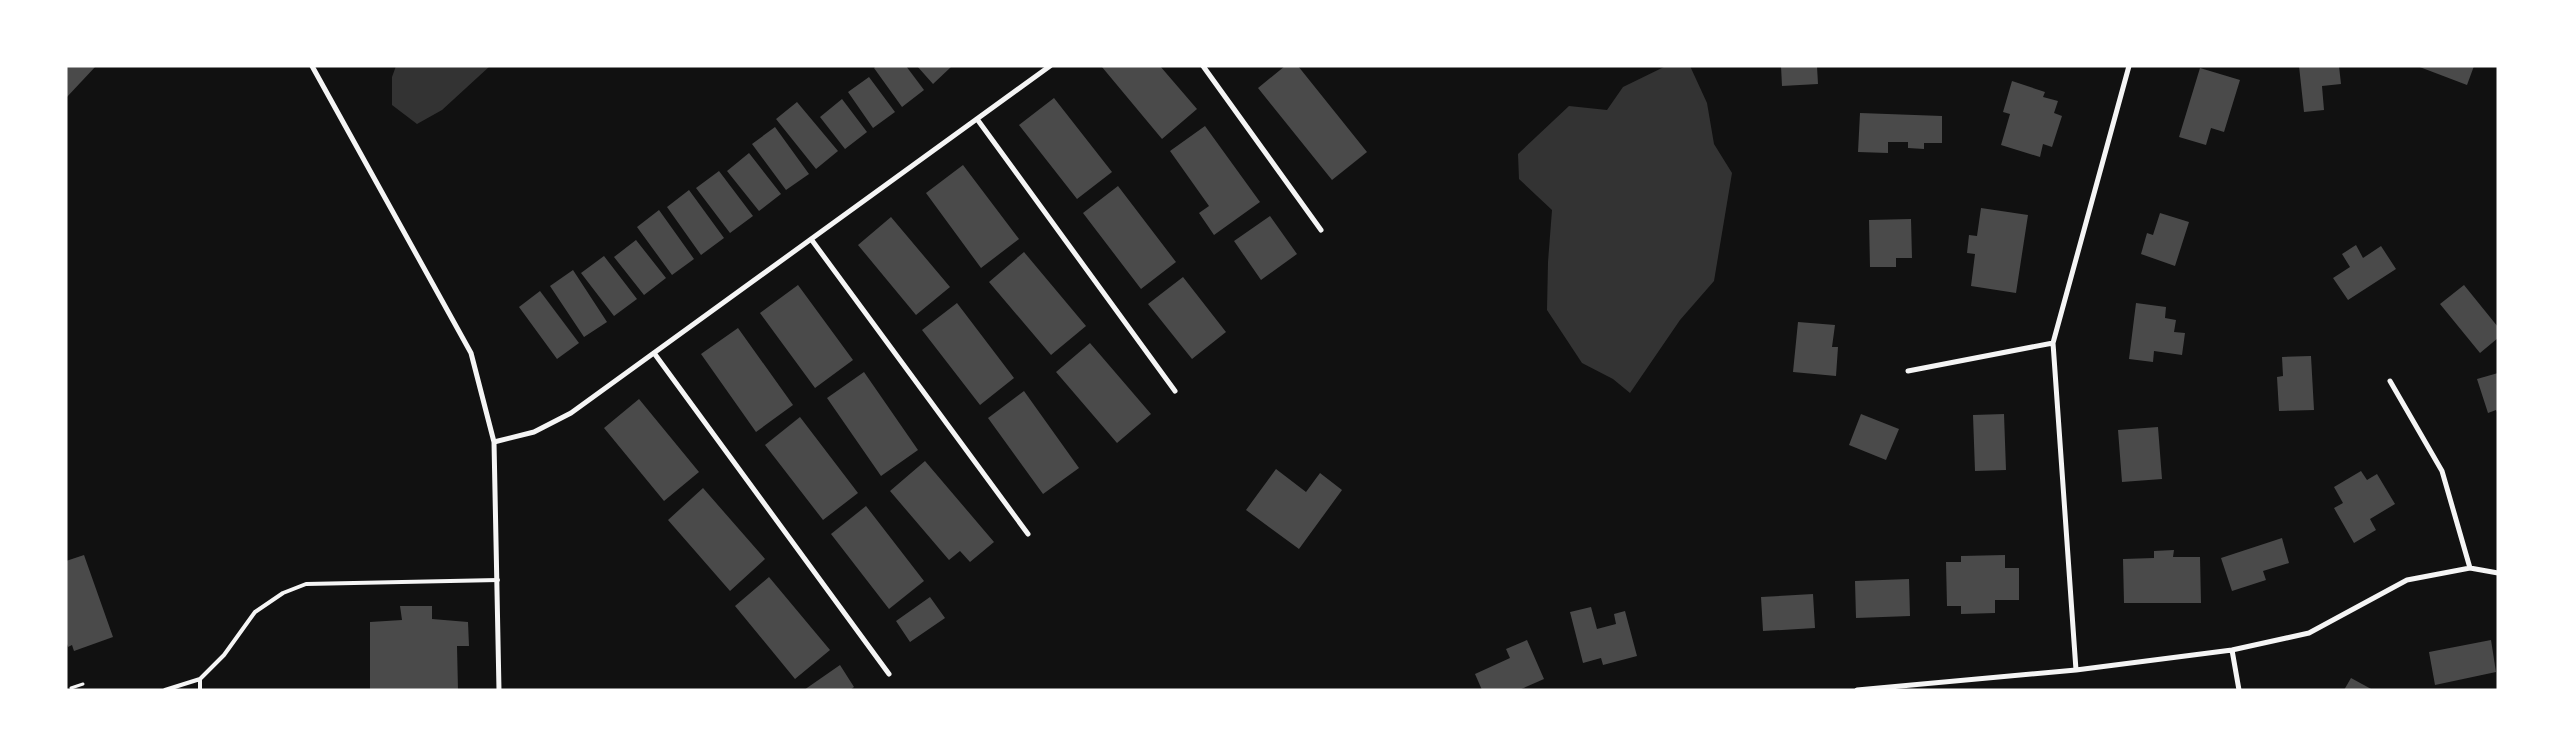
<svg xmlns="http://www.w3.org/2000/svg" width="2564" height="756" font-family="Raleway,sans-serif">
  <rect width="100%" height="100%" fill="#111"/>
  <path fill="#333" d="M396,66H490L442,110L417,124L392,105V77Z
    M1666,66H1690L1707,103L1714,144L1732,173L1714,281L1680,320L1630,393L1613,379L1582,363L1547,310L1548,262L1552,210L1519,179L1518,154L1569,106L1607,110L1623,87Z"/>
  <path fill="#4a4a4a" d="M66,66H96L66,98Z
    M876,66H906L924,90L902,107L874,68Z
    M917,66H950L951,67L933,84Z
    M1160,66L1197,109L1162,139L1102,67Z
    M1285,66H1298L1367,152L1332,180L1258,88Z
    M1781,66H1817L1818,84L1782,86Z
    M2299,66H2339L2341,84L2322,86L2324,110L2304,112Z
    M2417,66H2474L2467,85Z
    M2200,68L2240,80L2224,132L2211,128L2206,145L2179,137Z
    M869,77L895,112L873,128L848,92Z
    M2012,81L2045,92L2043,97L2058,101L2054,113L2062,116L2052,147L2043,144L2040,157L2001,145L2010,114L2003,112Z
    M1054,98L1112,172L1077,199L1019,125Z
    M842,99L867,132L845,149L820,117Z
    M797,102L838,151L816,169L776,119Z
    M1860,113L1942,116V143H1924V149L1908,148V142H1888V153L1858,152Z
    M1205,126L1260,202L1214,235L1199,213L1209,206L1170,151Z
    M775,127L809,174L786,190L752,144Z
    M749,153L781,194L759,211L727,171Z
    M963,165L1019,239L981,268L926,193Z
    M719,171L753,216L730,233L696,188Z
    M1118,186L1176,262L1141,289L1083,213Z
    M689,190L724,238L701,255L667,207Z
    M1981,208L2028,215L2016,293L1971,286L1975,254L1967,253L1969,235L1977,236Z
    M659,210L694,259L672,275L637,227Z
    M2160,213L2189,222L2175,266L2141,254L2147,233L2153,235Z
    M1270,216L1297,254L1261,280L1234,241Z
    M891,217L950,287L916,315L858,245Z
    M1911,219L1912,258H1896V267H1870L1869,220Z
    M636,240L666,278L644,295L614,257Z
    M2356,245L2363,258L2381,246L2396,269L2348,300L2333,278L2350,267L2342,254Z
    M1024,252L1086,326L1051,355L989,282Z
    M604,256L637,299L614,316L581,273Z
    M573,270L607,322L584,337L550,286Z
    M1183,277L1226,332L1192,359L1148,304Z
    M798,285L853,360L815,388L760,313Z
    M2464,285L2498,327V338L2480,353L2440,304Z
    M540,291L579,343L557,359L519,307Z
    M957,303L1014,378L980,405L922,330Z
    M2136,303L2166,307L2165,318L2176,320L2174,332L2185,333L2182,355L2154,351L2153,362L2129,359Z
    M1798,322L1835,325L1832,347H1838L1836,376L1793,372Z
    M738,328L793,405L756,432L701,354Z
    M1090,343L1151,414L1117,443L1056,372Z
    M2311,356L2314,410L2279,411L2277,377L2283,376L2282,357Z
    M864,372L918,450L881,476L827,398Z
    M2498,373V414L2496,410L2488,413L2477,379Z
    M1024,391L1079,468L1043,494L988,418Z
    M639,399L699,472L664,501L604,428Z
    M1861,414L1899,429L1886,460L1849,445Z
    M2004,414L2006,470L1975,471L1973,415Z
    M800,417L858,493L823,520L765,445Z
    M2158,427L2162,479L2122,482L2118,430Z
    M925,461L994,542L970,562L960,551L949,560L890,491Z
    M1276,469L1306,492L1320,473L1342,490L1299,549L1246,510Z
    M2361,471L2367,480L2377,474L2395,504L2370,519L2376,530L2354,543L2334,508L2343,503L2334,487Z
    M703,488L765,559L730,591L668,520Z
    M866,506L924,581L889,609L831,534Z
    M2282,538L2289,563L2263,571L2266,580L2232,591L2221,558Z
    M2174,550L2173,557H2200L2201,603H2124L2123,559L2154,558V551Z
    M84,555L113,637L74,651L72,645L68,647L66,641V561Z
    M2005,555V568H2019V600H1995V613L1961,614V606H1947L1946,562H1961V556Z
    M769,577L830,650L795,679L735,606Z
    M1909,579L1910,616L1856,618L1855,581Z
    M1813,594L1815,628L1763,631L1761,597Z
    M930,597L945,618L910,642L896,621Z
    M400,606H432V619L468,622L469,646H457L458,690H370V622L402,620Z
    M1591,607L1597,629L1616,624L1614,614L1625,611L1637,656L1603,665L1601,658L1583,663L1570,612Z
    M1527,640L1544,679L1519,690H1482L1475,674L1510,658L1506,649Z
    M2491,640L2496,672L2435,685L2429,652Z
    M840,665L854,687L850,690H804Z
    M2351,678L2373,690H2344Z"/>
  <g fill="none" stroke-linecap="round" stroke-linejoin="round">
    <path stroke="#f5f5f5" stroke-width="3" d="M71,688L83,684"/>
    <path stroke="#f5f5f5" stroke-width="4" d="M165,690L200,679
      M200,690V679L224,655L255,612L283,593L306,584L498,580"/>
    <path stroke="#f5f5f5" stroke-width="5" d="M312,66L471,353L494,442L499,690
      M1203,66L1321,230
      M977,119L1175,391
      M811,239L1028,534
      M654,353L889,674
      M1908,371L2053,343
      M2390,381L2442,471L2470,568
      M494,442L534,432L571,413L1050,66
      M2232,650L2239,690
      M2076,670L2053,343L2129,66
      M1857,690L2076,670L2232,650L2309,633L2407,580L2470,568L2498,573"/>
  </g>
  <rect width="2564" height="756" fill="none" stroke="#ffffff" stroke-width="135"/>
</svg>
